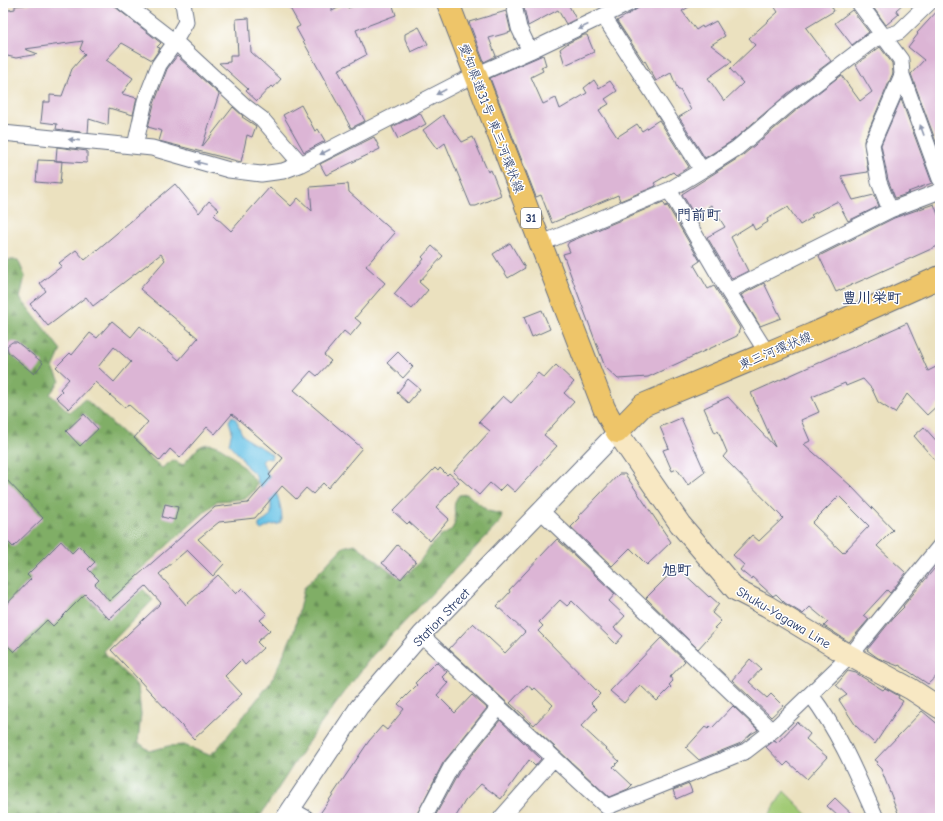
<svg xmlns="http://www.w3.org/2000/svg" width="943" height="821" font-family="'Comic Neue','Klee One',sans-serif">
  <defs>
    <pattern id="forest-firs" width="22" height="20" patternUnits="userSpaceOnUse"><rect width="22" height="20" fill="#80ae66"/><path d="M5 1l3.5 6h-7zM16 11l3.5 6h-7z" fill="#688e57"/></pattern>
  </defs>
  <rect width="100%" height="100%" fill="#fff"/>
  <filter id="ink" filterUnits="userSpaceOnUse"><feTurbulence type="fractalNoise" baseFrequency=".025" numOctaves="2"/><feDisplacementMap in="SourceGraphic" scale="8" xChannelSelector="R" yChannelSelector="G"/><feConvolveMatrix kernelMatrix="1 2 1 2 8 2 1 2 1" color-interpolation-filters="sRGB"/></filter>
  <filter id="wash" filterUnits="userSpaceOnUse"><feTurbulence type="fractalNoise" baseFrequency=".012" numOctaves="4" result="noise"/><feDisplacementMap in="SourceGraphic" scale="16" xChannelSelector="R" yChannelSelector="G"/><feGaussianBlur stdDeviation="0.9" result="paint"/><feColorMatrix in="noise" values="0 0 0 0 0 0 0 0 0 0 0 0 0 0 0 0 0 1.4 0 .05"/><feComposite in="paint" operator="in"/></filter>
  <g filter="url(#wash)">
    <rect width="100%" height="100%" fill="#ebe1bf"/>
    <path fill="#a1ca75" stroke="#5e7c6a" d="M784,791L811,818H767Z"/>
    <path fill="url(#forest-firs)" stroke="#4e6e62" d="M3,260H18L25,276L20,298L61,350L53,368L60,381L50,394L69,412L85,399L162,468L173,460L183,465C188,459 193,453 198,448C218,432 245,470 257,483L254,491L245,499L217,501L132,577L153,600L103,651L138,687L141,714L138,742L150,751L168,746L184,745L209,755L217,749L271,682L294,631L304,588L343,547L355,544L394,574L404,576C419,568 424,552 436,540C441,535 450,533 453,527C459,517 449,507 459,495L467,494L488,511L502,514L501,521L372,656L314,733L259,818H3Z"/>
    <path fill="#68c3e6" stroke="#4279a2" d="M232,416C239,419 238,429 243,435C250,444 264,447 272,455L271,459L266,458L262,461C270,480 282,499 282,520L279,524L271,525L261,530L259,528V524L267,519L271,514V503L260,487L255,474L247,467L241,457L229,444L232,431L229,421Z"/>
    <g id="blocks">
      <path fill="#dcb5d5" fill-rule="evenodd" d="M39,3H110L161,43L157,47L160,48L152,60L122,43L106,60L133,78L122,94L137,98L133,115L109,108L108,125L89,119L88,133L56,129L57,124L41,122L43,102H50V95L62,96L72,69L85,54L80,49L83,41L25,49L38,54L16,58L3,55V11L15,9V6Z
        M287,3H332V11L346,4L348,8L362,3H392L396,15L356,30L366,55L338,70L365,121L351,128L296,28L300,26Z
        M534,3H571L568,4L576,19L566,24L558,10L528,26L524,8Z
        M647,3H696L682,11L696,30L702,26L703,28L716,21L725,36L711,45L732,61L708,78L724,101L743,83L730,69L755,45L749,38L778,12L772,3H830L834,11L806,28L831,61L787,94L732,141L705,158L679,117L691,110L680,90H678L671,73L656,81L645,61L644,62L617,21Z
        M870,3H904L896,10L899,14L886,25Z
        M940,8V153L911,74L924,60L908,47L918,34L917,33Z
        M852,10L869,32L852,45L835,23Z
        M506,11L511,32L489,38L496,56L484,62L469,22Z
        M249,18L251,52L281,79L273,88L271,86L257,101L246,91L248,89L219,63L230,62V55H238L236,19Z
        M419,27L428,44L411,52L405,39V34Z
        M584,35H587L594,52L565,65L560,49L568,43Z
        M880,47L892,63L893,73L864,141L868,172L841,176L853,200L874,195L879,206L848,221L838,202H836L811,215L813,217L800,225L788,207L767,219L768,222L755,230L752,224L731,237L748,271L732,279L707,237L725,227L711,205L695,216L682,194L743,155L799,108L841,75L860,101L872,92L856,65Z
        M543,55L546,65L541,67L543,71L531,77L543,104L556,98L560,109L587,93L584,88L594,80L599,88L610,81L617,91L605,99L609,104L599,110L617,137L637,124L642,131L659,120L689,167L676,175L673,172L654,183L656,186L620,201L618,195L552,223L541,195L536,197L490,78Z
        M177,56L219,94L202,147L233,107L243,116L242,117L256,126L252,137L247,135L241,162L159,141L162,131L148,127L154,104L167,69Z
        M901,99L932,183L908,192L910,193L895,198L888,180L881,145Z
        M301,105L315,131L318,129L325,141L304,152L283,115Z
        M420,113L426,124L398,139L392,127Z
        M443,115L462,142L473,137L488,172L491,170L501,195L476,206H471L445,143L437,149L423,130Z
        M374,137L380,149L326,175L320,164Z
        M57,147L87,151V163L56,161Z
        M38,160L62,161L60,184L36,182Z
        M175,184L199,213L209,201L219,210L214,215L231,231L270,187L291,206L298,198L312,211L310,187L348,184L349,192L395,233L366,266L385,283L355,318L361,323L350,336L344,331L324,355L331,361L317,376L311,371L294,390L362,448L328,488L323,483L313,494L306,488L296,499L282,486L255,518L219,522L198,539L224,564L213,576L187,550L159,574L186,605L218,575L236,594L242,588L267,614L260,620L270,630L257,642L263,648L245,665L241,660L225,676L242,694L194,739L111,650L161,603L146,586L109,619L85,594L53,626L47,620L14,652L3,641V608L31,579L27,575L61,541L72,553L79,546L95,562L88,569L99,580L95,584L109,601L215,507L248,503L271,477L269,475L283,458L232,414L215,434L207,427L180,458L170,449L160,461L134,438L148,422L128,404L125,408L95,382L69,409L56,397L62,391L60,389L69,379L56,367L70,353L72,355L90,333L97,338L112,321L131,337L140,326L179,360L198,338L140,289L165,260L161,254L93,306L86,297L48,326L30,304L46,291L40,283L62,266L59,263L76,250L85,260ZM114,347L131,362L114,382L98,367Z
        M663,202L666,207L667,205L700,261L694,265L708,289L714,286L740,328L737,336L648,377L618,379L605,367L563,254L570,252L567,245L569,242Z
        M934,204L940,220V245L836,292L819,256L894,218Z
        M510,243L525,268L508,278L493,254Z
        M432,246L443,256L419,282L428,290L412,309L394,294L424,259L422,257Z
        M764,283L781,318L760,326L741,295Z
        M542,310L550,329L532,337L524,317Z
        M907,323L928,371L940,365V403L927,415L907,394L895,413L878,402L872,389L863,379L846,386L845,383L812,397L819,412L801,420L810,441L804,444L851,486L893,530L877,546L906,573L890,593L887,590L864,615L869,619L849,642L824,626L828,622L810,607L803,614L785,603L776,594L773,596L752,577L751,579L740,570L744,565L733,555L752,535L759,541L783,518L723,457L727,452L718,431L715,433L704,408L728,397L775,447L751,393ZM839,496L869,526L843,553L812,523Z
        M12,342H17L43,363L34,374L8,352L7,346Z
        M398,352L413,367L403,378L387,363Z
        M556,365L574,382L564,393L574,402L544,435L557,446L515,492L506,484L499,491L490,483L479,495L453,472L490,431L479,422L503,396L511,403L538,373L544,378Z
        M408,379L420,389L408,403L397,393Z
        M84,414L98,429L80,446L66,431Z
        M681,418L705,472L688,485L677,469L672,471L663,450L669,448L660,427Z
        M924,427L940,445V466L914,436Z
        M435,468L438,471L440,468L447,475L449,473L459,482L436,507L449,519L430,541L409,522L407,524L393,511Z
        M619,474H625L671,542L647,565L630,548L612,566L571,527L580,518L578,517Z
        M3,476L43,518L13,547L3,537Z
        M165,504L178,507L175,520L162,517Z
        M557,539L615,594L609,601L625,616L614,628L623,636L616,644L572,601L567,606L560,600L539,622L543,626L538,631L600,694L591,703L597,709L581,726L619,761L613,767L632,785L628,789L609,797L449,649L473,623L505,653L525,632L497,606L510,592L509,590ZM527,685L533,690L535,688L553,705L534,725L510,703Z
        M397,545L416,561L401,579L382,563Z
        M940,562V673L928,684L899,665L898,666L878,658L867,650L893,618L904,607L903,606Z
        M677,567L709,597L710,596L719,604L712,613L721,621L714,628L716,629L698,649L646,598Z
        M661,638L685,661L670,677L673,681L669,685L671,687L657,701L640,685L624,703L610,691Z
        M750,659L761,669L749,682L767,698L771,694L783,706L771,717L732,680Z
        M436,662L447,672L442,677L448,683L437,695L455,713L472,695L487,708L443,763L415,818H317L369,741L382,726L387,730L404,709L398,704L417,685L415,683Z
        M848,671L856,673L883,690L885,688L899,696L898,698L903,701L875,744L856,726L839,700L847,695L836,685Z
        M733,706L758,730L751,734L741,743L699,760L686,748L705,727L708,729L710,727L712,728Z
        M922,711L940,726V818H900L881,769L876,764L878,762L875,760Z
        M500,720L541,759L535,766L529,760L501,799L481,784L465,801L455,818H434L459,772Z
        M797,722L810,734L806,739L827,757L807,779L788,762L784,766L766,747L775,740L777,743Z
        M689,784L692,792L676,799L673,790Z
        M835,798L856,818H840L827,806Z"/>
    </g>
  </g>
  <g filter="url(#ink)">
    <use href="#blocks" fill-opacity="0" stroke="#646d80" stroke-width="1"/>
    <g fill="none" stroke-linecap="round" stroke-linejoin="round">
      <g stroke="#646d80" stroke-width="17">
        <path id="minor" d="M124,3L181,47L246,107L262,119L301,164
          M859,3L901,60L902,75L940,179
          M514,5L519,28L530,51
          M604,17L702,170
          M3,133L152,148L229,170L261,174L283,171L301,164L460,82L530,51L630,3
          M135,146L145,101L159,65L171,48L186,22L183,3
          M669,190L728,291L767,353
          M890,210L879,182L872,144L902,75
          M540,244L669,190L712,164L737,148L793,101L873,40L899,32L929,3
          M728,291L890,210L940,191
          M541,511L772,731
          M421,635L607,807L746,751L772,731L850,656L940,546
          M811,695C839,732 857,775 876,818
          M290,809L306,818
          M424,818L451,767L499,707
          M501,818L553,759"/>
      </g>
      <g stroke="#646d80" stroke-width="20">
        <path id="tertiary" d="M285,818L359,707L421,635L617,432"/>
      </g>
      <g stroke="#646d80" stroke-width="23">
        <path id="secondary" d="M617,432L680,524L736,590L767,606L841,651L911,689L940,708"/>
      </g>
      <g stroke="#646d80" stroke-width="24">
        <path id="primary" d="M448,3L604,408L617,432L643,405L813,334L940,277"/>
      </g>
      <use href="#minor" stroke="#fff" stroke-width="15"/>
      <use href="#tertiary" stroke="#fff" stroke-width="18"/>
      <use href="#secondary" stroke="#f8e8c3" stroke-width="21"/>
      <use href="#primary" stroke="#eec569" stroke-width="22"/>
    </g>
    <defs><path id="oneway-solid" d="M-6-.8H1V-3.2L6.5 0L1 3.2V.8H-6Z"/></defs>
    <g fill="#8d97ae">
      <use href="#oneway-solid" transform="translate(583 27) rotate(155)"/>
      <use href="#oneway-solid" transform="translate(441 92) rotate(153)"/>
      <use href="#oneway-solid" transform="translate(922 130) rotate(-110)"/>
      <use href="#oneway-solid" transform="translate(74 140) rotate(-174)"/>
      <use href="#oneway-solid" transform="translate(325 152) rotate(153)"/>
      <use href="#oneway-solid" transform="translate(201 163) rotate(-166)"/>
    </g>
  </g>
  <g text-anchor="middle" stroke-width="3" stroke-linejoin="round" paint-order="stroke">
    <rect fill="#fff" stroke="#5f6d8e" stroke-width="1" x="521" y="208" width="20" height="20" rx="3"/>
    <g font-size="12" font-weight="bold" fill="#1b2f5e">
      <text x="531" y="222">31</text>
    </g>
    <g font-size="13" fill="#1b2f5e" stroke="#fff">
      <text transform="translate(492 118) rotate(69)" y="5">愛知県道31号 東三河環状線</text>
      <text transform="translate(775 350) rotate(-23)" y="5">東三河環状線</text>
      <text transform="translate(441 617) rotate(-46)" y="5">Station Street</text>
      <text transform="translate(784 617) rotate(31)" y="5">Shuku-Yagawa Line</text>
    </g>
    <g font-size="15" font-weight="bold" fill="#1b2f5e" stroke="#fff">
      <text x="699" y="220">門前町</text>
      <text x="872" y="303">豊川栄町</text>
      <text x="677" y="575">旭町</text>
    </g>
  </g>
  <rect width="943" height="821" fill="none" stroke="#fff" stroke-width="16"/>
</svg>
